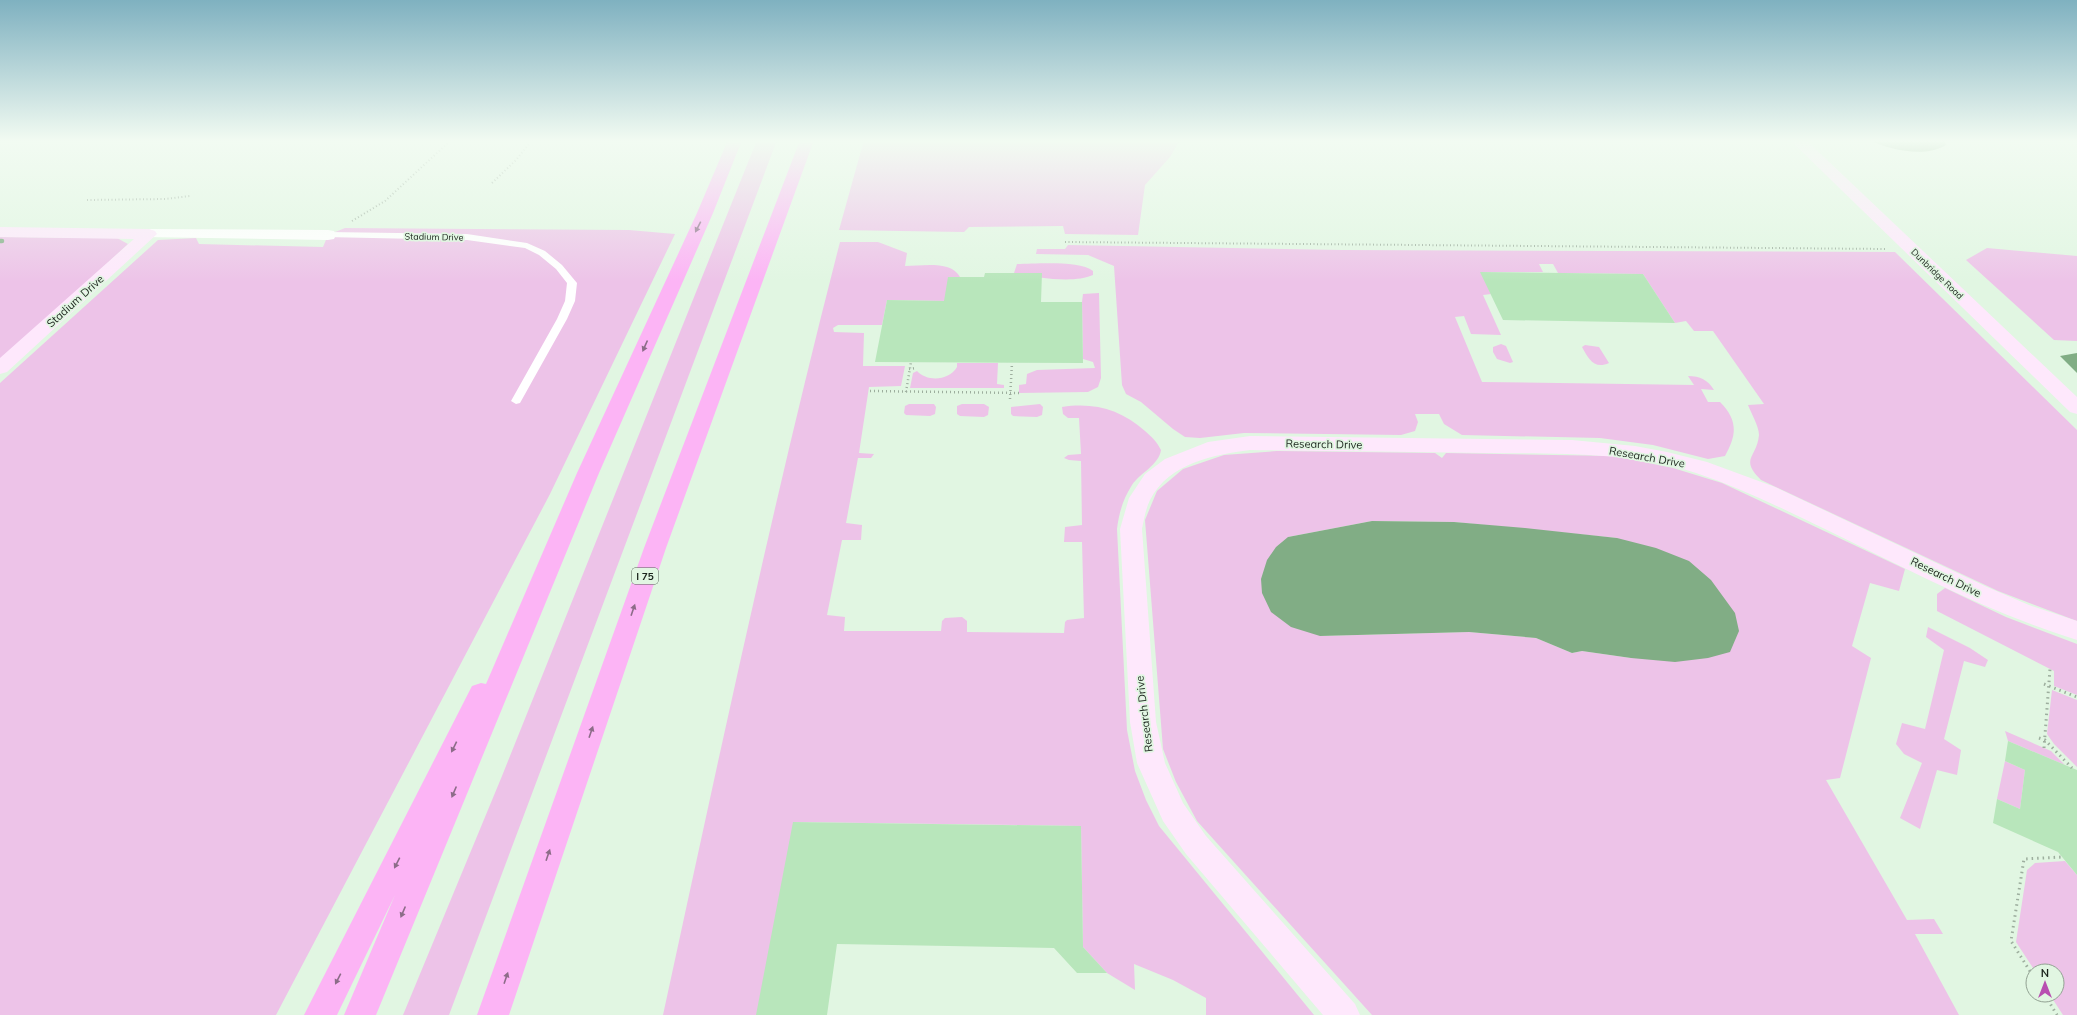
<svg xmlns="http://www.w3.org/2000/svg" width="2077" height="1015" font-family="Mulish,sans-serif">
  <rect width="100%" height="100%" fill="#e1f6e2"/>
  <path fill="#edc3e8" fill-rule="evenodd" d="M757,140H777L449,1015H403L502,776Z
    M864,140H1180L1170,157L1145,185L1138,235L1065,234L1063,226L969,227L964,232L839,230Z
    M345,228L629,230L675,234L550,494L276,1015H0V383L158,240L196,238L199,244L323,247L328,235Z
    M0,237L117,238L128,244L0,363Z
    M840,242H878L907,253L905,266C922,266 951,260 960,277L947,301L887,300L882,325H838L833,328L834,332L864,333L863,366H905L901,386L869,387L859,453L874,454L871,458H858L846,523L862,525L861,540H842L827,615L845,617L844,631H941L942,621L945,618L962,617L967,621V632L1064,633L1065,622L1067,620L1084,618L1082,542H1064L1065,527L1082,525L1081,461L1069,460L1064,458L1068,455L1081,454L1079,418H1068L1063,414L1062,407C1095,402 1121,410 1145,431C1152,437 1157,442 1161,450C1159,465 1140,473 1132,485C1123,499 1119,513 1117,529L1127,730L1135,771L1146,800L1159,826L1314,1015H1206V998L1173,980L1134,964L1135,990L1107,973L1083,947L1081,826L794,822L798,1015H663C719,757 774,498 840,242Z
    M1068,245L1342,250L1895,252L2077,430V621L1998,591L1761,480C1739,458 1757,458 1759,435C1759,426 1751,413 1748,405L1764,404L1713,331H1694L1686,321L1675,323L1643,274L1558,273L1553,264H1539L1543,272H1481L1491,294L1483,295L1501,335L1471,334L1464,316L1455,317L1482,382L1694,385L1688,376C1700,376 1708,380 1714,390L1701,389L1708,402H1720C1738,420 1737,435 1725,456L1708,459L1653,445L1600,438L1462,435L1444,424L1439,414H1415L1418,422L1415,431L1401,435L1244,433L1200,438L1185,437L1173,429L1141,402L1126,394L1122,385L1114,266L1088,255L1036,254L1037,249H1065Z
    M1987,248L2077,256V341L2054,340L1966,260Z
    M1017,264C1036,264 1079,260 1093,271V275C1073,284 1035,277 1014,273Z
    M1099,293L1101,378L1098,387L1088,392L1019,393V385L1026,384L1027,374L1037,370L1095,368L1093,362L1083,359L1082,302L1083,294Z
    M1501,344L1506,346L1513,362L1510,363L1497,359L1493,352V347Z
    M1585,345L1599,347L1609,363C1594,370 1588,358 1582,347Z
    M957,363H998L997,384L1004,385V388H910L913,373L917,371C927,382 949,381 957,367Z
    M909,404H934L936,407L935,414L930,416L906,415L904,413L905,406Z
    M962,404H984L989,407L988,415L984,417L960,416L957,414V406Z
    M1040,404L1043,407L1042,415L1037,417L1013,416L1011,414V407Z
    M1277,451L1435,453L1442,458L1446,453L1614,456L1673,468L1722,483L1905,569L1899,591L1870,583L1852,646L1871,658L1840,778L1826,780L1907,920L1934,919L1943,934H1915L1959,1015H1372L1197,821L1176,782L1163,749L1145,520L1157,491L1183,469L1224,455ZM1372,521L1454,522L1617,538L1631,658L1582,651L1572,653L1536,638L1469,632L1320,636L1288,537Z
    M1945,588L2006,617L2077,644V695L2054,686V671L1937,611V594Z
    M1928,627L1970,648L1988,660L1985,667L1964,661L1944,739L1961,750L1957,775L1937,770L1920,829L1900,818L1922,763L1904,754L1896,744L1902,723L1925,729L1944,650L1926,637Z
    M2052,690L2077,700V767L2054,744L2047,734Z
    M2005,731L2051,751L2065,765L2008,741Z
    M2005,761L2025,770L2020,809L1997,799Z
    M2065,861L2077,875V1015H2063L2050,995H2057V971H2035L2016,942L2027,870L2035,863Z"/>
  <path fill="#81ad85" d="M1869,140H1944L1946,145C1925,158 1890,150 1869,140Z
    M2077,353V373L2060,356Z
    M1372,521L1454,522L1525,528L1617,538L1656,548L1689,561L1711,580L1735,613L1739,631L1730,652L1708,658L1675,662L1631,658L1582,651L1572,653L1536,638L1469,632L1320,636L1291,627L1271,612L1262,593L1261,579L1267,560L1276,547L1288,537Z"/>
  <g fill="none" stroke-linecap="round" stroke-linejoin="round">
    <path stroke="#81ad85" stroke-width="4.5" d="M0,241H2"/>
  </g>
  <path fill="#b8e6bb" d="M1480,272L1643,274L1675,323L1503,320Z
    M985,273H1042L1041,302H1082L1083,363L875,362L887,300L944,301L948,277H984Z
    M2008,741L2077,770V875L2058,852L1993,823L1997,799L2020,809L2025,770L2005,761Z
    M793,822L1081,826L1083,947L1107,973H1077L1054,948L837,944L827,1015H756Z"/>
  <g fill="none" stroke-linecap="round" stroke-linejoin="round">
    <path stroke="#9dae9e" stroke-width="2" stroke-dasharray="1 2.5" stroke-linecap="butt" d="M492,183L516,160L529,144L526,141
      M87,200L165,199L190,196
      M352,221L385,201L451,140
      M1065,242L1887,249"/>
    <path stroke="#9dae9e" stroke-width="2.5" stroke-dasharray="1 3" stroke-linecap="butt" d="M909,369L916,368
      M870,391L1019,393
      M906,392L911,362
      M1010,399L1012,363"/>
    <path stroke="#9dae9e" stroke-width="3" stroke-dasharray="1.5 4" stroke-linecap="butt" d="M2044,684L2077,697
      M2039,738L2045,740L2072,768
      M2044,748L2050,669
      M2033,976L2011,941L2024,859L2062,857
      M2045,995L2057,1015"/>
    <path fill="#fff" fill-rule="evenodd" d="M328,232L467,234L527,243L545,251L562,265L577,283L575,301L567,319L520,403L516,404L511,401L557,319L565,301L567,283L556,269L539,255L525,248L467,240L325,237V233Z"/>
    <path fill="#fff" fill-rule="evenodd" d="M149,229L328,230L334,231L336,235L334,239L328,240L143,237L141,234L143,231Z"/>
    <path fill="#fee8fc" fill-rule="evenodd" d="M1790,140H1806L2077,397V414L2070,412Z
      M0,227L149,229L155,231L157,234L7,372L0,374V358L134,239L0,237Z
      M1250,436L1572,440L1635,446L1667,452L1707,462L1775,487L1987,587L2029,605L2077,621V640C1990,613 1909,570 1827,530C1784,509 1741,488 1696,473C1628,451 1554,454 1485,453C1406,452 1328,451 1250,450C1213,455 1169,463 1150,500C1146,508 1144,519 1142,529L1156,722L1165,763L1183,803L1206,836L1355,1004L1360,1015H1323L1186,854L1163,821L1137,763L1130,722L1120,529L1129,498L1145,474L1165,459L1208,442Z"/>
    <path fill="#fcb4f5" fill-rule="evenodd" d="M728,140H742L713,213L599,473L376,1015H344L395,895L337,1015H304L472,686L481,683L486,684L577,473L697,213Z
      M800,140H814L666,548L509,1015H477L644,548Z"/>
  </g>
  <defs><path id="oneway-solid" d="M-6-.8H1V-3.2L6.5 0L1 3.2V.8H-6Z"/></defs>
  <g fill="#8c6c88">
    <use href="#oneway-solid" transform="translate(698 227) rotate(117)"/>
    <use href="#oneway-solid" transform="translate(645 346) rotate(114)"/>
    <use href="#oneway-solid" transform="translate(633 610) rotate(-71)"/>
    <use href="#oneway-solid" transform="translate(591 732) rotate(-71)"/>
    <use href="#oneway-solid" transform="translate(454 747) rotate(116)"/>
    <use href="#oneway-solid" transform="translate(454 792) rotate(113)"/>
    <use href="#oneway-solid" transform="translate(548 855) rotate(-71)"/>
    <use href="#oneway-solid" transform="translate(397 863) rotate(117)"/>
    <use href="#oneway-solid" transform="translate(403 912) rotate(113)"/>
    <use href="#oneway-solid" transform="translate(506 978) rotate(-71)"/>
    <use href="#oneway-solid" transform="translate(338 979) rotate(117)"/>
  </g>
  <linearGradient id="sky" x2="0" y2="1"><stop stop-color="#7fb1c0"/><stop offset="0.5" stop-color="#f2fbf2"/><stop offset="1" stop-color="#f2fbf2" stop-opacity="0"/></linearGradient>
  <rect width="2077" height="282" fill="url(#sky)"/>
  <g text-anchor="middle" stroke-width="3.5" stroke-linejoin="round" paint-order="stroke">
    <g font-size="9" fill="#1b231c" stroke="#e1f6e2">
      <text transform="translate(434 237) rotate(1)" y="3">Stadium Drive</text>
      <text transform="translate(1937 274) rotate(44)" y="3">Dunbridge Road</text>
    </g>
    <rect fill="#e1f6e2" stroke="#566257" stroke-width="1" x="632" y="568" width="26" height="16" rx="3"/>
    <g font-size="10" font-weight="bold" fill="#1b231c">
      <text x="645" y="580">I 75</text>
    </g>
    <g font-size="11" fill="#1b231c" stroke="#e1f6e2">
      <text transform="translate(75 301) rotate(-42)" y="4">Stadium Drive</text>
      <text transform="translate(1324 444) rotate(1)" y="4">Research Drive</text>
      <text transform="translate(1647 457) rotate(10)" y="4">Research Drive</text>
      <text transform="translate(1946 577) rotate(26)" y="4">Research Drive</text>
      <text transform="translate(1144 714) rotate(-97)" y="4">Research Drive</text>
    </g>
  </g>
  <g transform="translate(2045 983)"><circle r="19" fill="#e1f6e2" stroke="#92a293"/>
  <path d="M0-3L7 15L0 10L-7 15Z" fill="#b84fb1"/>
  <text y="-6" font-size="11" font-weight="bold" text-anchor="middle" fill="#1b231c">N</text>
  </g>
</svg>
